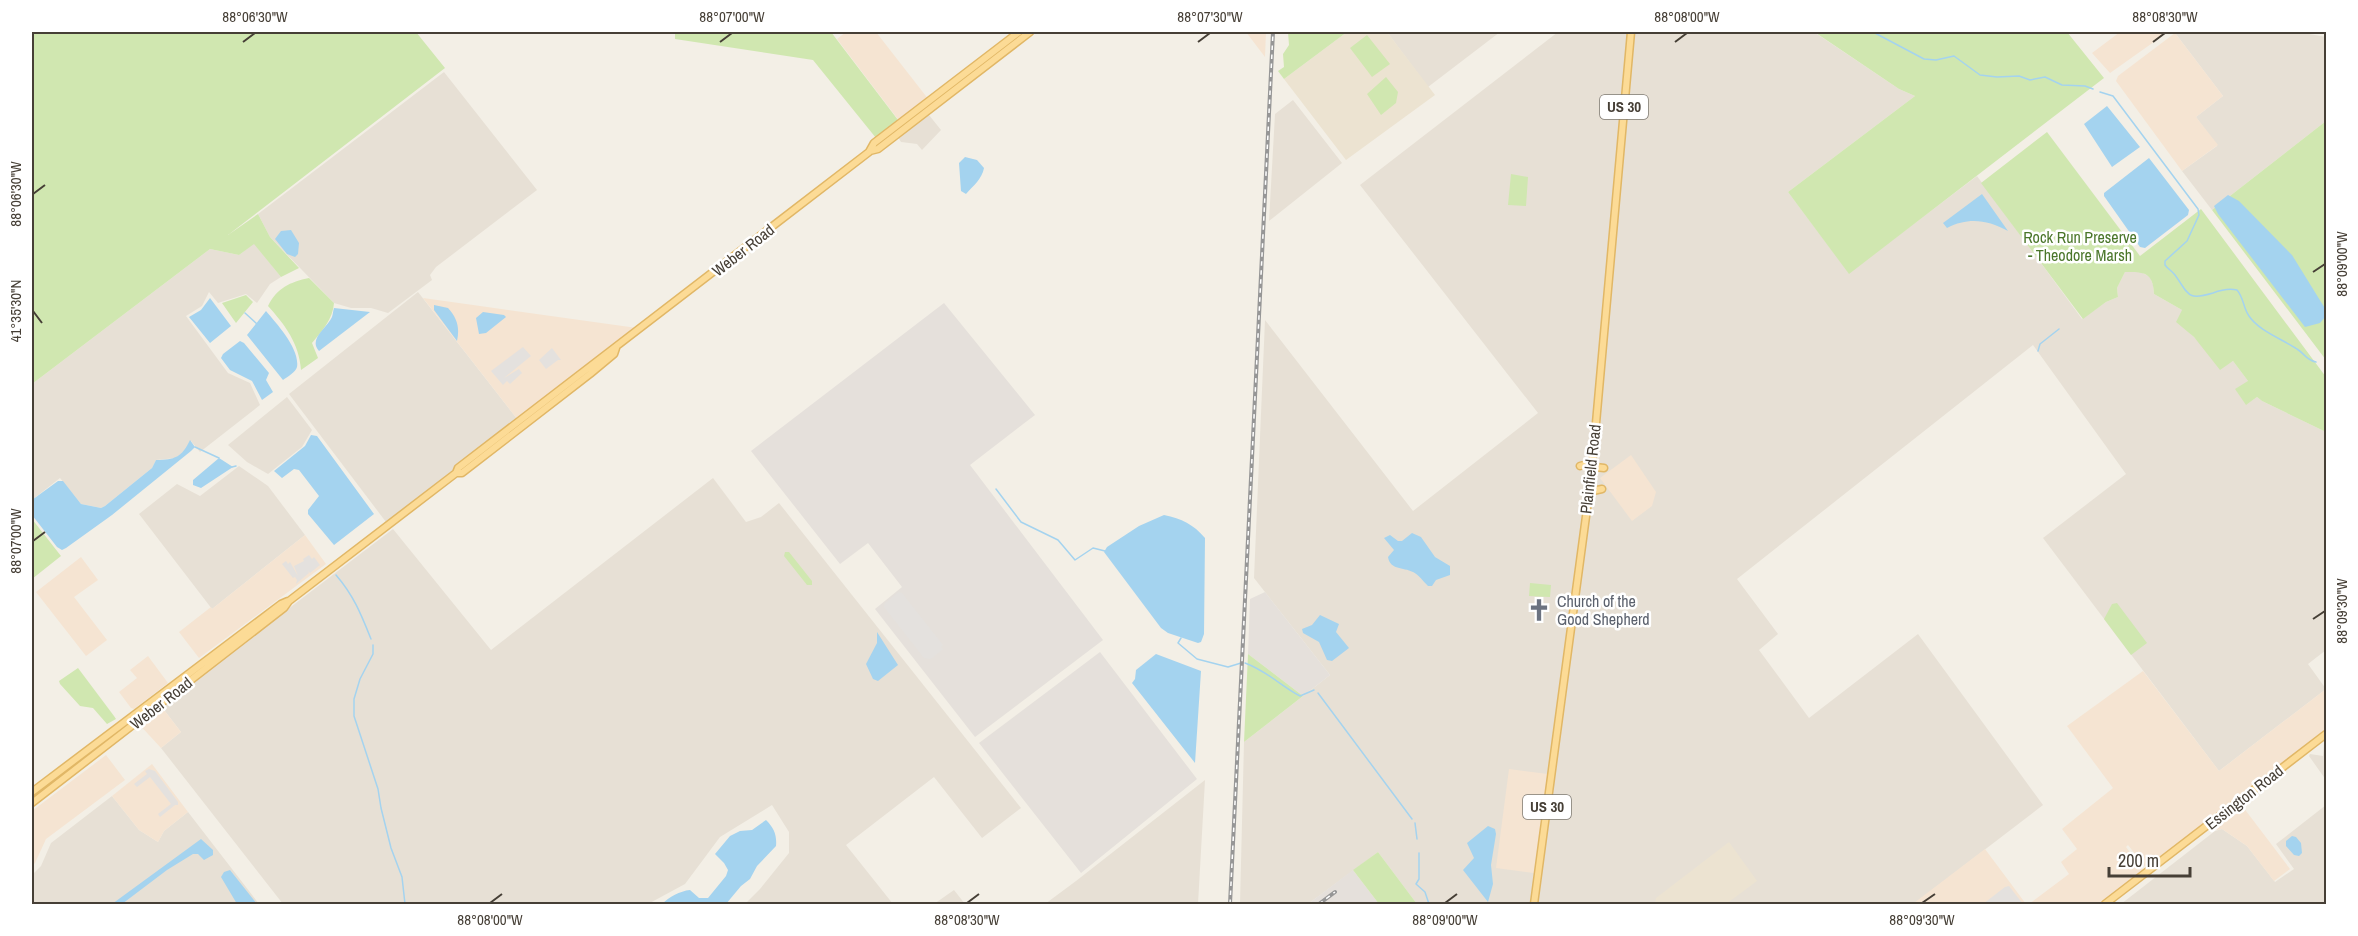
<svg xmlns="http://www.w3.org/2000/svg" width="2358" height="936" font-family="'Archivo Narrow',sans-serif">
  <rect width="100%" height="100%" fill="#f3efe6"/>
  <path fill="#e7e0d5" d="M1387,32H1500L1428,87Z
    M1558,32H1817V34L1899,89L1915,96L1788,192L1849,273L1977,176L2082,319L2106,302L2118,297L2117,288L2125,272H2141L2150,277L2153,285L2154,294L2182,310L2186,329L2203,346L2220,369L2233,361L2248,381L2247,404L2257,397L2262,401L2326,432V650L2308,664L2326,689L2219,771L2043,538L2126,474L2033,345L1737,579L1778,634L1759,650L1809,718L1918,634L2043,805L1915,903V904H1417L1378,852L1308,904H1240L1244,742L1330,675L1254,578L1265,320L1413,511L1538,413L1360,185Z
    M2176,32H2298L2326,37V121L2212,210L2182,171L2217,146L2196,117L2223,96L2175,33Z
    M444,72L537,190L436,267L430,275L432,280L388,313L371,308H351L334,303L270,237L258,214Z
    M1293,100L1342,163L1269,221L1275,114Z
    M929,115L941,130L922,150L917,144L901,142L898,137Z
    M254,243L281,277L270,284L257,303L246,294L218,303L209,292L202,306L186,316L228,373L250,383L260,405L200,452L191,441L186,450L176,458L156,460L152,468L105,506L101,508L81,504L60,478L32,500V384L210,249L239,255Z
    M418,292L518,420L386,522L289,394Z
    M287,397L312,430L302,447L268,474L247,462L228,445Z
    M239,466L268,486L305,535L212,609L139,514L177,484L200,496Z
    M713,478L746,522L761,517L779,503L1021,808L982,838L934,777L846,845L893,904H745L760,889L789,853V832L772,805L720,837L685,884L648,904H283L161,748L181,732L161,706L393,529L491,650Z
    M2326,741V780L2309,756L2310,754L2323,756L2324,743Z
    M1205,780L1198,904H1045L1076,881Z
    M112,796L139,830L158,842L164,831L188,812L259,904H32V875L41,866L51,843Z
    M2326,805V904H2121L2215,831L2222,829L2247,846L2275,882L2294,869L2276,844Z
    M954,890L965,904H934Z"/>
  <path fill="#f5e4d2" d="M846,32H876L929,100L900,122L837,39Z
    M1246,32H1266L1265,57Z
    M2120,32H2168L2110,73L2092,53Z
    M2175,33L2223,96L2196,117L2218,145L2182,171L2116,81L2118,76Z
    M423,298L466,304L637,328L518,420Z
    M1631,455L1656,492L1652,506L1632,521L1600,478Z
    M305,535L326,564L199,658L179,632L211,607L212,609Z
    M81,557L98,580L74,597L107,640L86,656L36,592Z
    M148,656L168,683L134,709L131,708L119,692L137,678L130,670Z
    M2143,671L2219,771L2326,689V730L2146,868L2128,845L2126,847L2143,870L2099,904H2029L2069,874L2061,862L2077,849L2062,829L2113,788L2067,726Z
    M161,706L181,732L161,748L137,722Z
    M106,755L125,780L46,839L35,863L32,866V811Z
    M152,764L188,812L164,831L158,842L139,830L112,796Z
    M1509,769L1548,774L1534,873L1496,868Z
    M2240,803L2290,869L2274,881L2247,846L2222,829L2217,830L2213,825Z
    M1985,849L2026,904H1915L1914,903Z"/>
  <path fill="#e5e0db" d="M944,303L1035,415L970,465L1103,640L975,737L875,609L902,587L868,543L840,564L751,451Z
    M1265,592L1330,675L1303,696L1248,654L1250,599Z
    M1100,652L1197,779L1081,873L979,743Z
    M1353,870L1379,904H1308Z"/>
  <path fill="#ece3d1" d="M1347,32H1387L1435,95L1346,160L1284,79Z
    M1729,842L1757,881L1726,904H1655L1656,898Z"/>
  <path fill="#d0e7b0" d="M32,32H416L445,68L228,235L258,214L270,237L299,268L281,277L254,244L239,255L210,249L32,384Z
    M675,32H831L898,120L876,138L813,60L675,39Z
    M1288,32H1347L1284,79L1278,71L1284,67L1283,54L1289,45Z
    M1817,32H2067L2104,78L1849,274L1788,192L1915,96L1899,89L1816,33Z
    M1367,35L1390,64L1372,77L1350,48Z
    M1386,77L1398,92L1396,103L1381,115L1367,94Z
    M2326,121V360L2212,210Z
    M2047,132L2140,256L2201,209L2326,377V432L2262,401L2257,397L2246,405L2235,389L2248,381L2233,361L2220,370L2194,337L2176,322L2182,310L2154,294C2153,272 2144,272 2125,272L2117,288L2118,297L2106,302L2083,319L1981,183Z
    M1511,174L1528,177L1526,206L1508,205Z
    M309,278L334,303C333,319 322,331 312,343L318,358L301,370C299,343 285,325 268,306C277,288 290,282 309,278Z
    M246,295L253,302L236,323L222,303Z
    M32,519L61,556L32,579Z
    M785,552H789L812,581V585H807L784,556Z
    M1530,583L1551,585L1550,597L1529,596Z
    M2117,603L2147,643L2131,655L2104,619L2112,604Z
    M1248,654L1303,696L1244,742Z
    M78,668L114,716L116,719L107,724L93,708L80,706L60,684L59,681Z
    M1378,852L1417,904H1379L1353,870Z"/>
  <path fill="#e4e1de" d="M523,347L531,356L504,378L519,369L522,373L510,384L507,381L503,385L491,371Z
    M552,348L561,360H558L546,369L539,360Z
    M309,555L312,559L314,557L320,565L310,573L308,571L309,573L296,584L297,580L295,577L293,578L282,564L286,561L288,564L290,562L298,576L294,566L304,561L303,559Z
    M899,592L902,593L943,645L941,647L943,649L931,659L924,658L884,607L885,603Z
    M149,769L155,771L178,802V805H175L160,817L158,814L171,804L150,777L137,787L134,784L147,774L145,771Z
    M2009,886L2023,904H1983L2005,887Z"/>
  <path fill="#a4d3ef" d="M2107,106L2140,147L2112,167L2084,124Z
    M965,157L977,160L984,168C982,179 973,186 966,194L961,191L959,163Z
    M2149,158L2189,210L2188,215L2145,248L2140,247L2104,196V193Z
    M1982,194L2008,231C1987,220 1969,217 1947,228L1943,223Z
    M2228,195L2239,201L2292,255L2326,310V316L2320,323L2305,327L2218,214L2214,206Z
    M291,230L299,243L298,254L295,257L287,254L275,239L281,231Z
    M210,298L231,326L210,343L189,317L201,310Z
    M434,305L448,308C457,318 460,327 457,341L434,310Z
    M334,308L370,312L319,351C308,339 327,328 332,317C333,314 333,311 334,308Z
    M266,311C277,324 300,349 297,367C296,372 287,377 283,380L247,335Z
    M483,312L504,315L506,317L486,333L479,334L476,318Z
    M240,341L244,343L269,373L266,380L273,392L262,400L252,381L230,370L221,358L223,354Z
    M311,435L317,436L374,514L334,545L308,514V510L319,496L299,470L294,469L282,478L274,471L305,446Z
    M190,440L195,447L191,451L112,515L66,548L62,550L57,547L32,515V500L58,481H63L81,504L101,508L105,506L152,468L156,460C175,460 182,457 190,440Z
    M219,458L233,467L201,488L193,485V480Z
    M1164,515C1182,519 1193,524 1205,538L1204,634L1201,642L1198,643L1168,633L1161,628L1104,552L1107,547L1139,526Z
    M1412,533L1421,537L1435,557L1450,566V575L1436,580L1432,586H1428C1423,581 1419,575 1413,572C1403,567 1390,570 1388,557L1394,550L1384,538L1390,535L1398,541H1402Z
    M1320,615L1339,624L1336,632L1349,648L1332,661L1327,660L1319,642L1303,633L1302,629L1312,625Z
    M877,632L898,665L878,681L873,679L866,664L877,643Z
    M1156,654L1201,671L1195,763L1132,683L1135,679L1136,670Z
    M766,820C774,828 777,835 776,846L757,866L750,879L741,886L726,904H662C669,897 680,891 690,890L699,898H708L726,876L728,870L724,863L715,854L730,836L740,831L752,830Z
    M1488,826L1495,829L1496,834L1491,865L1493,884L1488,902L1463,870L1474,858L1467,843Z
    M2292,836L2296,837L2301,843L2302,853L2299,856L2294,855L2286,846V841Z
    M201,839L213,850V855L204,860L198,854H193L167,870L122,904H112Z
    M230,870L257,904H237L221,877L224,872Z"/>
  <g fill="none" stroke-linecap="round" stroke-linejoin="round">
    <path stroke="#a4d3ef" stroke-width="1.5" d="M1873,32L1924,59L1936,60L1954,56L1980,75L1997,77L2019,76L2030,80L2045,77L2062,85L2085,86L2093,89
      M2100,92L2113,96L2198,209L2199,215L2187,241L2165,261V265C2168,269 2172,271 2175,275C2189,294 2186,301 2213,293C2221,290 2228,288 2237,290C2244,298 2243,308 2249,316C2259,331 2282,339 2297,349C2305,354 2306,360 2316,362
      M245,313L257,324
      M2038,351L2040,344L2059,329
      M2325,359L2326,358
      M195,447L219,458
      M232,467L236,466
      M996,489L1021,522L1058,540L1075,560L1093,548L1105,551
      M336,575C354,596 361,614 371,639
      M1181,638L1178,643L1197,659L1228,667L1241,663
      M373,645V654L360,679L354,699V716L378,789L381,808L391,848L402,877L405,904
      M1245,663C1267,671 1281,686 1300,696L1314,690
      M1318,693L1412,819
      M1415,823L1417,839
      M1419,853V879L1416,884L1425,892L1429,904"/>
    <g stroke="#e1b766" stroke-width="9">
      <path id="major" d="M870,151L878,149L1030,32
        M1580,466L1592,463L1595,467L1604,468
        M456,473H462L590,374L614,354L616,348
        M1588,492L1602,489
        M32,792L281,604L288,601
        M32,803L284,608L289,601L456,473L458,468L869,152L874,143L1019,32
        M1534,904L1591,479L1631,32
        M2105,904L2326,734"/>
    </g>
    <use href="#major" stroke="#fcdb96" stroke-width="6"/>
    <g stroke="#969696" stroke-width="4">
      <path id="rail" d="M1230,904L1273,32
        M1319,904L1335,892"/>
    </g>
    <use href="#rail" stroke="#fff" stroke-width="1.5" stroke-dasharray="4.5" stroke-linecap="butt"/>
  </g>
  <path fill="none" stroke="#463f36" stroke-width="2" d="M243,42L255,33M720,42L732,33M1198,42L1210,33M1675,42L1687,33M2153,42L2165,33M33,194L45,185M2313,272L2325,264M33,311L42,323M33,541L45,532M2313,619L2325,611M490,903L502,894M967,903L979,894M1445,903L1457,894M1922,903L1935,894"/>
  <defs>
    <g id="church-bare" transform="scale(1.8)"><path d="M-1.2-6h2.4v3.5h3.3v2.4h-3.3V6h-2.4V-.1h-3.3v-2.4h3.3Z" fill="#6b7280" stroke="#fff" stroke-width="2.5" paint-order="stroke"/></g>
  </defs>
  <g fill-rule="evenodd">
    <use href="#church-bare" x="1539" y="610"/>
  </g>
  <g text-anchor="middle" stroke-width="5" stroke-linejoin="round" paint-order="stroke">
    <g fill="#fff" stroke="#7e7972" stroke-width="1.5">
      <rect x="1600" y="95" width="48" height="24" rx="4.5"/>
      <rect x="1523" y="795" width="48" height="24" rx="4.5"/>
    </g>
    <g font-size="15" font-weight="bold" fill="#463f36">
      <text x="1624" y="112">US 30</text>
      <text x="1547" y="812">US 30</text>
    </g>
    <g font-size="16" fill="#4a762a" stroke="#fff">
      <text x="2080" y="243">Rock Run Preserve<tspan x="2080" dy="18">- Theodore Marsh</tspan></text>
    </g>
    <g font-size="16" fill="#463f36" stroke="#fff">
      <text transform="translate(743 250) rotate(-38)" y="6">Weber Road</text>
      <text transform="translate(1590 469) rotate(-84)" y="6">Plainfield Road</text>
      <text transform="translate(161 703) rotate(-38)" y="6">Weber Road</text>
      <text transform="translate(2244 797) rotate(-38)" y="6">Essington Road</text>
    </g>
    <g font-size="16" fill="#5b616d" stroke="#fff" text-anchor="start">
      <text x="1557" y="607">Church of the<tspan x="1557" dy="18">Good Shepherd</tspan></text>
    </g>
  </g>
  <rect width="2358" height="936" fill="none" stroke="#ffffff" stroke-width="66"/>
  <path d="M2109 867v9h81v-9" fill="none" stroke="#463f36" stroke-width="3"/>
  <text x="2118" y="867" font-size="18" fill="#463f36" stroke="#ffffff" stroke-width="4.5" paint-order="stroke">200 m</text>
  <rect x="33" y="33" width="2292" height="870" fill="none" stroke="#463f36" stroke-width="2"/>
  <g font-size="15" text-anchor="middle" fill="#463f36">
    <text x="255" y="22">88°06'30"W</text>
    <text x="732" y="22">88°07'00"W</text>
    <text x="1210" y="22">88°07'30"W</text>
    <text x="1687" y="22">88°08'00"W</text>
    <text x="2165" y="22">88°08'30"W</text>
    <text transform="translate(16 194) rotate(-90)" y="5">88°06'30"W</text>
    <text transform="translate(2342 264) rotate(-90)" y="5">88°09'00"W</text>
    <text transform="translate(16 311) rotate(-90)" y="5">41°35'30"N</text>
    <text transform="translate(16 541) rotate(-90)" y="5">88°07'00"W</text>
    <text transform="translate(2342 611) rotate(-90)" y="5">88°09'30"W</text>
    <text x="490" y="925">88°08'00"W</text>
    <text x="967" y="925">88°08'30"W</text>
    <text x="1445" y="925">88°09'00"W</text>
    <text x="1922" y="925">88°09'30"W</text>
  </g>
</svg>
